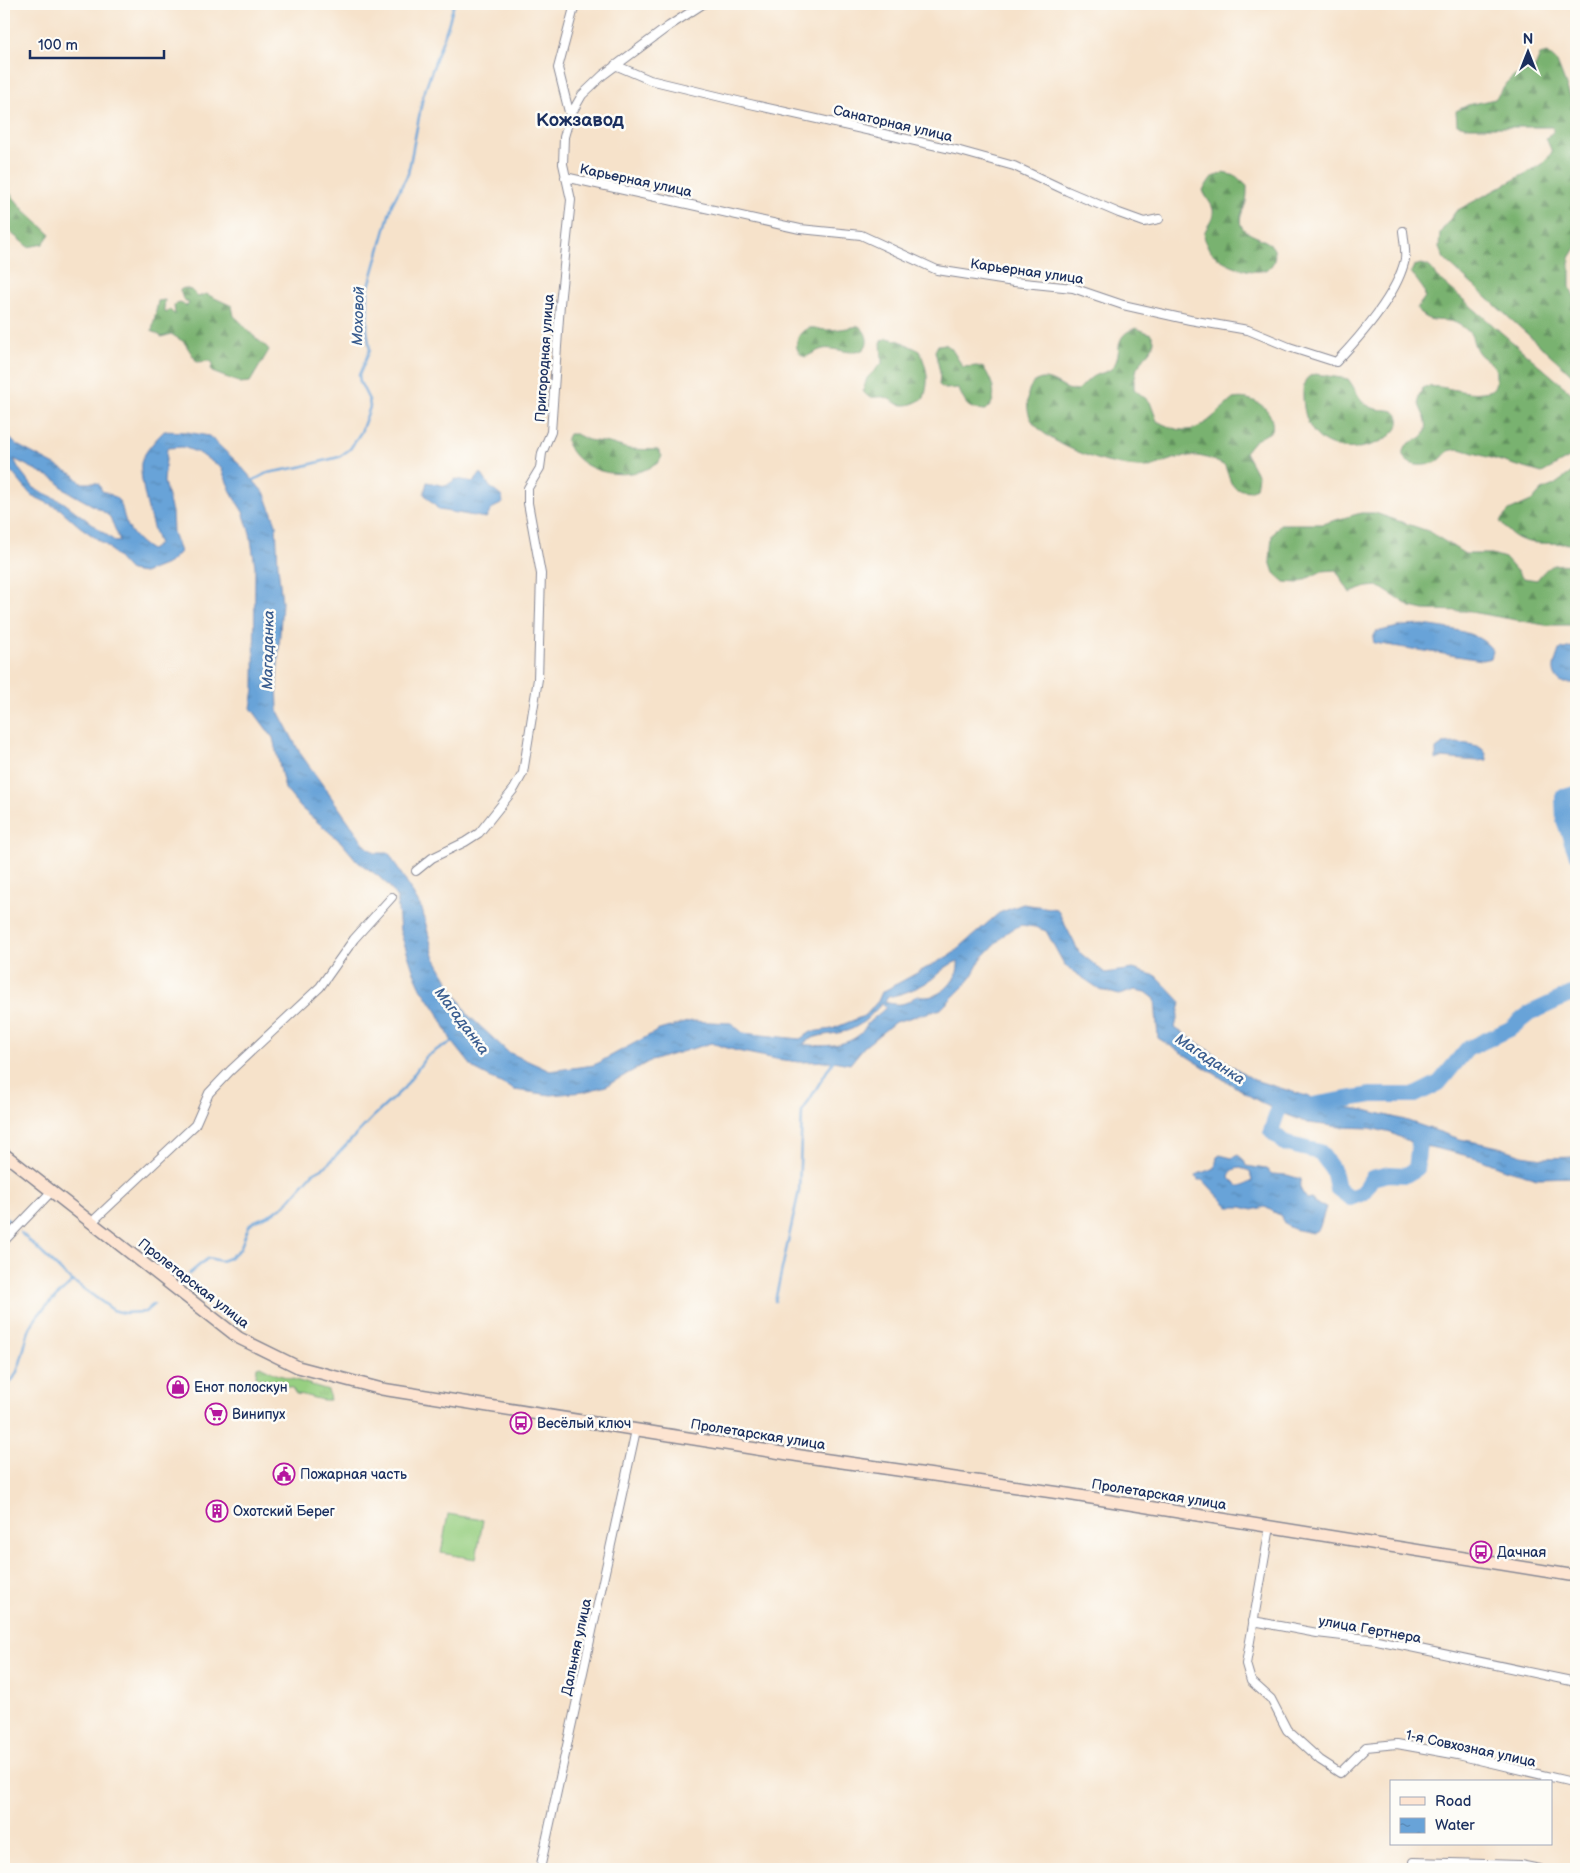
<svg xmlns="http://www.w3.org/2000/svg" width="1580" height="1873" font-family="'Balsamiq Sans',sans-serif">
  <defs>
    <pattern id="grass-tufts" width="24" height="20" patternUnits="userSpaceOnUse" patternTransform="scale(1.25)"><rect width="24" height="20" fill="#97cf81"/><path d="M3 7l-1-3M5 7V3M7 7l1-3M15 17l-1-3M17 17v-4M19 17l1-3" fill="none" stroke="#82b272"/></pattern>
    <pattern id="forest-firs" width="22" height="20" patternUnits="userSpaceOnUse" patternTransform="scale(1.25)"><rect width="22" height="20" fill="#79b26f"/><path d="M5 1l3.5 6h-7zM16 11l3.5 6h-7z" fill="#62915e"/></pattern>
    <pattern id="water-ripples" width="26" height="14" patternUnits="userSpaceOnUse" patternTransform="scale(1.25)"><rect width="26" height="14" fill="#68a3d8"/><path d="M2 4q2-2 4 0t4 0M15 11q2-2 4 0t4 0" fill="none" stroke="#5585b2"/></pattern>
  </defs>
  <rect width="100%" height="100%" fill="#fdfcf7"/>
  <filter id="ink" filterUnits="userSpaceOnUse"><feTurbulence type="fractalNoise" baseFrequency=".02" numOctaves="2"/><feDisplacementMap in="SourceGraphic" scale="10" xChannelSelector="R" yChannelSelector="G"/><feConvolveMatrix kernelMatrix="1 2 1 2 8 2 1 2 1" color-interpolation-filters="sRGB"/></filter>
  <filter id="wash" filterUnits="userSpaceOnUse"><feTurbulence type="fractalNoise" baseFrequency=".0096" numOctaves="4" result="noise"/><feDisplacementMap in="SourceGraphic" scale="20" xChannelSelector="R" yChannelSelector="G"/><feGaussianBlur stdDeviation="1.12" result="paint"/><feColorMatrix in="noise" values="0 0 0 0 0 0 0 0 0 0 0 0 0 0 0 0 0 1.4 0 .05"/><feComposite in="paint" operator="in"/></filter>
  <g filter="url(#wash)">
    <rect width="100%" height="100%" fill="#f6e2ca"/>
    <path fill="url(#grass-tufts)" stroke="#597f70" d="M260,1366L276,1374L328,1390L330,1400C318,1401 309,1395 296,1394L292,1388L258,1378L256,1376L257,1367Z"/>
    <path fill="url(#forest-firs)" stroke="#4a7066" d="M1547,53L1557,62L1576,111V248L1570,258V287L1576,301V378L1444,259L1439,247L1440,233L1456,211L1532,170L1543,163L1552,152L1546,138L1554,131L1552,127H1469L1457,124L1456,111L1468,105L1495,99L1511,78L1535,67L1540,55Z
      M1223,173L1236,176L1247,186C1247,191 1247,197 1246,202C1244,210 1237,219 1242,227C1251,240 1280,238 1274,260C1268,284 1222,264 1211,252C1209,250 1207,245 1206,242C1200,230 1212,225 1213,214C1215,206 1205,198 1203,190L1211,178Z
      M8,191L24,210L50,234L43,244L28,247L4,227V192Z
      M1421,264C1429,265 1432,268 1436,276L1576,397V456L1571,457L1542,473L1460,449C1457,449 1452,450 1449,451C1445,453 1442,459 1438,461C1429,466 1412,468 1405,459C1403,457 1402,452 1404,449C1408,439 1424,442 1426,430C1430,414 1409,405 1424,387C1450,384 1465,398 1492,390C1496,385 1496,382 1496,375C1497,362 1484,361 1478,352C1469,338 1478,336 1458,324C1444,316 1426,327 1417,308L1425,297L1424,290L1411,272L1414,266Z
      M184,288L191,290L198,297L206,294L232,306L234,316C243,323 248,332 257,339C261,343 265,344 269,350L250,382L241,383L212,372L211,369L213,363L209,361L197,362L184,342L171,334L162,337L152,331L158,301L165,300L164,308L166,313L170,310L175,315L174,305L180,303L187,306L189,303L183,299L180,290Z
      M859,326C864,330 868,336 867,343C862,361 835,346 823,349C817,350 811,355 805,357C790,350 797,330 810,328C815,327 821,330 826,330C837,330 848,328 859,326Z
      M1136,328L1151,334L1154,340L1153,346L1137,368L1134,381V389L1150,402L1157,421C1196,443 1206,421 1233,399C1253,395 1276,409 1272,431L1254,441L1245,452L1258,476L1256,488L1250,491L1236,489L1231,483L1225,466C1202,454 1192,453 1167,461C1161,463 1155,466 1149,467C1135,468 1120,465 1107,462C1085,456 1040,439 1030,417C1027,410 1027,401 1028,394C1029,387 1034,380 1042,379C1054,378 1064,391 1077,391C1082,387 1086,381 1092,377C1098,373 1108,373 1113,367C1124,352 1111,336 1136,328Z
      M887,338L900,341L920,351C927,370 930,378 924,398C915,403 908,407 898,404C893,402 889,398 884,397C874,396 870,401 863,391L867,378L882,363L881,341Z
      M945,344L951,348L963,367L977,366L984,368C992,381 1000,398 986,410C965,409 967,405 958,388L945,389L939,385L940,372L935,351L938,345Z
      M1315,374L1348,379C1357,390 1359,405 1376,409C1384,411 1396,407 1399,418C1406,445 1303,480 1303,394C1303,384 1304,377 1315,374Z
      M569,434H576L588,440L609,443L629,449L658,450L662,456L659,462C632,483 577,476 566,440Z
      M1575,470L1576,545C1546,539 1521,553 1500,521L1509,511L1533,500L1542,490L1554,485Z
      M1361,513H1375L1428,531L1465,554H1492L1505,558L1523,578L1537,580C1550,562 1555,564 1576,565V625H1545L1465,611L1424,610L1411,607L1378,586L1367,587L1350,593L1336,570L1322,571L1298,583L1284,582L1274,573L1270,561L1272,535L1280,524H1322Z"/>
    <path fill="#97cf81" stroke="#597f70" d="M448,1514L483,1520L476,1559L441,1553Z"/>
    <path fill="url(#water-ripples)" stroke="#42699b" fill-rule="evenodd" d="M164,431L187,432L209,436L239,464L265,494L276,524L278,566L282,602L277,679L278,711L300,753L366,846L375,853H389L422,909L434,956L468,1015L508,1052L550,1071L594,1065L659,1030L691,1021L731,1023L743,1033L800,1039L811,1032L832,1029L866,1015L878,1001L882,992L952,954L999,913L1023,904L1057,909L1079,952L1105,973L1133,969L1156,976L1181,1002L1175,1028L1254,1080L1342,1107L1365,1110L1405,1120L1460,1139L1499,1147L1522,1155L1543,1158L1576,1157V1177L1537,1178L1505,1169L1477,1158L1413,1143L1391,1133L1370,1128L1341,1127L1308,1123L1275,1110L1253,1098L1158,1038L1155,999L1146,992L1135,990L1119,995L1101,990L1065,966L1046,931L1035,927L1021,925L1007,932L981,959L969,981L941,1009L895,1022L864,1047L850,1064L833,1061L799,1062L776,1059L737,1051L711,1043L648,1062L606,1086L583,1092L551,1095L514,1090L474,1069L451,1040L438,1013L421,988L413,970L400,931L397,898L389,886L377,875L358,862L341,842L301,808L285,789L273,738L251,708L254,689L255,566L250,533L243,512L233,496L221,468L199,453L183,447L167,448L164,482L172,512L173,532L180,552L169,563L144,573L130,571L107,546L79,526L60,509L31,495L4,463V432L17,445L74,475L81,483H98L102,491C108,493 115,496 119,501C122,505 123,512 124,516C128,531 138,542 151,550L159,544C152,528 139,479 141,463C143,453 157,438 164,431ZM14,459L56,480L65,490L101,510L110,517L120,541L116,542L63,502L34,488L19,469ZM958,961C961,981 935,1004 916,995C908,1005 898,1006 885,1002L888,997C903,994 919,988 932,979C940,972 947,965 958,961ZM882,1003L886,1007C880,1014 874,1017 868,1023C865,1027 863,1032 859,1035C844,1047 821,1047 803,1044C816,1032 837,1036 852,1029C865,1023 873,1013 882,1003Z
      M481,473L490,487L502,497L503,503L493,508L486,518L439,510L424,494L427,482L446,486L456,479L474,482Z
      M1424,625C1447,629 1479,630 1493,651L1491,658L1482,660L1374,643L1373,638L1376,632L1403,626Z
      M1576,646V683H1561C1549,672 1555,663 1559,650Z
      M1456,743C1469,744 1487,744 1487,760L1478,761L1441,758L1436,760V749L1443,744Z
      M1220,1155L1232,1158L1238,1155L1244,1160L1246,1166L1266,1169L1272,1174L1287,1175L1301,1179C1297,1188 1303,1193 1308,1200L1311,1199L1320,1206L1326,1207L1319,1229L1312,1233C1300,1230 1284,1230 1281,1216L1265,1207L1252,1210L1242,1207H1229L1203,1180H1198L1196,1176L1198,1174L1215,1168L1217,1157ZM1240,1168L1250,1171L1252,1181L1244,1186H1238L1229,1177C1230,1171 1234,1169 1240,1168Z"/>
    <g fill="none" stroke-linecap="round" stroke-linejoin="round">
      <path stroke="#68a3d8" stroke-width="2.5" d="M252,481L267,473L300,467L339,457L350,449L361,432L370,407L369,400L360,382L359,375L370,350L367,330L368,290L392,204L408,174L423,96L448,25L454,4
        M4,1212L5,1217L9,1221
        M21,1233L66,1276L113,1310L123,1313L145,1312L154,1304
        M189,1274L208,1258L221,1261L229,1258L240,1249L249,1226L253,1222L271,1214L285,1205L313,1173L326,1166L374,1116L404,1088L426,1057L438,1049L452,1042
        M775,1301L799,1191L802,1112L833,1061
        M4,1387C20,1381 23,1347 29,1331C37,1310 58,1297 73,1281"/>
      <path stroke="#68a3d8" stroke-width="16" d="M1576,794L1563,797L1564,820L1576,853
        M1281,1102L1271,1131L1286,1144L1320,1152L1333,1170L1337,1188L1350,1198L1363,1193L1372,1178L1389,1174L1406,1175L1416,1169L1420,1135
        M1308,1106L1371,1095H1415L1439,1083L1467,1049L1510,1029L1530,1013L1576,992"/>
    </g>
  </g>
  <g filter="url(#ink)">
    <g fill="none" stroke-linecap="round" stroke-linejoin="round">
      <g stroke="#888894" stroke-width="10">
        <path id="street" d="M615,65L650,80L750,104L960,151L1014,166L1067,191L1119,213L1144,222L1159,219
          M570,116L558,68L575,4
          M565,177L800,229L861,235L937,270L1014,282L1073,288L1123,305L1190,320L1248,330L1289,347L1336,362C1360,337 1398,293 1405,259C1406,251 1404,240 1403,231
          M416,871L432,858L465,842L479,833L514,789L523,773L538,679L541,574L528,503V488L540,468L542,453L551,432L560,304L571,200L563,164L564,137L570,116L582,95L603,75L669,26L703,4
          M92,1222L195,1125L209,1093L230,1071L320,987L354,939L392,897
          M4,1241L51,1192
          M1270,1527L1246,1664L1251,1681L1271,1699L1287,1730L1320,1760L1340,1773L1366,1747L1397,1744L1458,1755L1576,1783
          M1253,1621L1317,1633L1377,1640L1576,1682
          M1414,1862L1520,1865L1540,1869
          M540,1869L636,1430"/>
      </g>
      <g stroke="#888894" stroke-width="14">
        <path id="secondary" d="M4,1154L239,1338L298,1367L382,1389L807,1457L1067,1494L1576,1576"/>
      </g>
      <use href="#street" stroke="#fff" stroke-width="8"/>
      <use href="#secondary" stroke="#fde4d1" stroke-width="11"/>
    </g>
  </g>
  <defs>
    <g id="shop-ring" transform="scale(1.125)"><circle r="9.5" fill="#fdfcf7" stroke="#b5179e" stroke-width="1.5"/><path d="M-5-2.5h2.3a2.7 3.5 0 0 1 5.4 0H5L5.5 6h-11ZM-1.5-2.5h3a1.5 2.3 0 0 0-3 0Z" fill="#b5179e"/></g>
    <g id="supermarket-ring" transform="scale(1.125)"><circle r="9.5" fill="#fdfcf7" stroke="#b5179e" stroke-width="1.5"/><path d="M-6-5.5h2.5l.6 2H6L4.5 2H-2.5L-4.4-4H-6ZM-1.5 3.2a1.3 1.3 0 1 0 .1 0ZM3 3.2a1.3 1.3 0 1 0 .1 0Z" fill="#b5179e"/></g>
    <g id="bus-ring" transform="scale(1.125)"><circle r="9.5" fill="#fdfcf7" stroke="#b5179e" stroke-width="1.5"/><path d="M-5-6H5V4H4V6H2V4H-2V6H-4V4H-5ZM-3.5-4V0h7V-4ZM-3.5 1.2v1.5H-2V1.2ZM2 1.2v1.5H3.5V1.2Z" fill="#b5179e"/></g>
    <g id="civic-ring" transform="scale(1.125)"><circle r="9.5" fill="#fdfcf7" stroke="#b5179e" stroke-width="1.5"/><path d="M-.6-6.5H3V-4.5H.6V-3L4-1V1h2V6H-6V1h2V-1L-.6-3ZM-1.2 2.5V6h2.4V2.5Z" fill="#b5179e"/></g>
    <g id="building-ring" transform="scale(1.125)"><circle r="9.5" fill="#fdfcf7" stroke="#b5179e" stroke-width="1.5"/><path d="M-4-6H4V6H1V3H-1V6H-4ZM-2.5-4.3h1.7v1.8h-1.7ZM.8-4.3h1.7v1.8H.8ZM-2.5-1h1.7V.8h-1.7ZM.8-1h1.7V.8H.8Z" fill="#b5179e"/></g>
  </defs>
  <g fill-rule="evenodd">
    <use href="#shop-ring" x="178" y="1387"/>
    <use href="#supermarket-ring" x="216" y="1414"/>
    <use href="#bus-ring" x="521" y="1423"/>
    <use href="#civic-ring" x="284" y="1474"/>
    <use href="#building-ring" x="217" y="1511"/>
    <use href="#bus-ring" x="1481" y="1552"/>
  </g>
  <g text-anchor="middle" stroke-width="5" stroke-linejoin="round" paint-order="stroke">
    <g font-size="14" fill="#1b2f5e" stroke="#fdfcf7">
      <text transform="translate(893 123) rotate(13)" y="5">Санаторная улица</text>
      <text transform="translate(636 180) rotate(12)" y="5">Карьерная улица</text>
      <text transform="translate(1027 271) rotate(8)" y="5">Карьерная улица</text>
      <text transform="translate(544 358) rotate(-86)" y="5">Пригородная улица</text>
      <text transform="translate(194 1283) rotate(38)" y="5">Пролетарская улица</text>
      <text transform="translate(758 1434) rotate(9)" y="5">Пролетарская улица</text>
      <text transform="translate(1159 1494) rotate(9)" y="5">Пролетарская улица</text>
      <text transform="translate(1370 1629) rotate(10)" y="5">улица Гертнера</text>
      <text transform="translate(576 1647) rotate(-78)" y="5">Дальняя улица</text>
      <text transform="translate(1471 1748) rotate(12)" y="5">1-я Совхозная улица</text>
    </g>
    <g font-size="14" fill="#1b2f5e" stroke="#fdfcf7" text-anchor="start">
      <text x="194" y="1392">Енот полоскун</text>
      <text x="232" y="1419">Винипух</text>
      <text x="537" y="1428">Весёлый ключ</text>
      <text x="300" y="1479">Пожарная часть</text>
      <text x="233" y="1516">Охотский Берег</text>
      <text x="1497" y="1557">Дачная</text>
    </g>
    <g font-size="15" font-style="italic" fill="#3a5d8f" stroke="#fdfcf7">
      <text transform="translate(358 316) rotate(-88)" y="5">Моховой</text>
      <text transform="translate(268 650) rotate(-89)" y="5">Магаданка</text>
      <text transform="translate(462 1021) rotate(53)" y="5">Магаданка</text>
      <text transform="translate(1210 1059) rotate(33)" y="5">Магаданка</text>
    </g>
    <g font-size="19" font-weight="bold" fill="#1b2f5e" stroke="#fdfcf7">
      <text x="580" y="126">Кожзавод</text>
    </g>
  </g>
  <rect width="1580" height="1873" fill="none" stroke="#fdfcf7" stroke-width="20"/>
  <rect x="1390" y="1780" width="162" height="65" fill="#fdfcf7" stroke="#a3aaba"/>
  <rect x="1400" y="1797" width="25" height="8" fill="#fde4d1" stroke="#a3aaba"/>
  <text x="1435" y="1806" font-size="15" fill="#1b2f5e">Road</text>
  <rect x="1400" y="1818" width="25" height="15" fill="url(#water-ripples)" stroke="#a3aaba"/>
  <text x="1435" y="1830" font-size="15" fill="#1b2f5e">Water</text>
  <g transform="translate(1528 52)" stroke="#fdfcf7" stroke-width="4" paint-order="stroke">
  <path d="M0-4L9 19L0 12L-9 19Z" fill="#1b2f5e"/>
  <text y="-8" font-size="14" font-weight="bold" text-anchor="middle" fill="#1b2f5e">N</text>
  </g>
  <path d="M30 50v8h134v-8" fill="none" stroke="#1b2f5e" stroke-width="2.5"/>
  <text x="38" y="50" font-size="15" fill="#1b2f5e" stroke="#fdfcf7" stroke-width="4" paint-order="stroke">100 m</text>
</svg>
